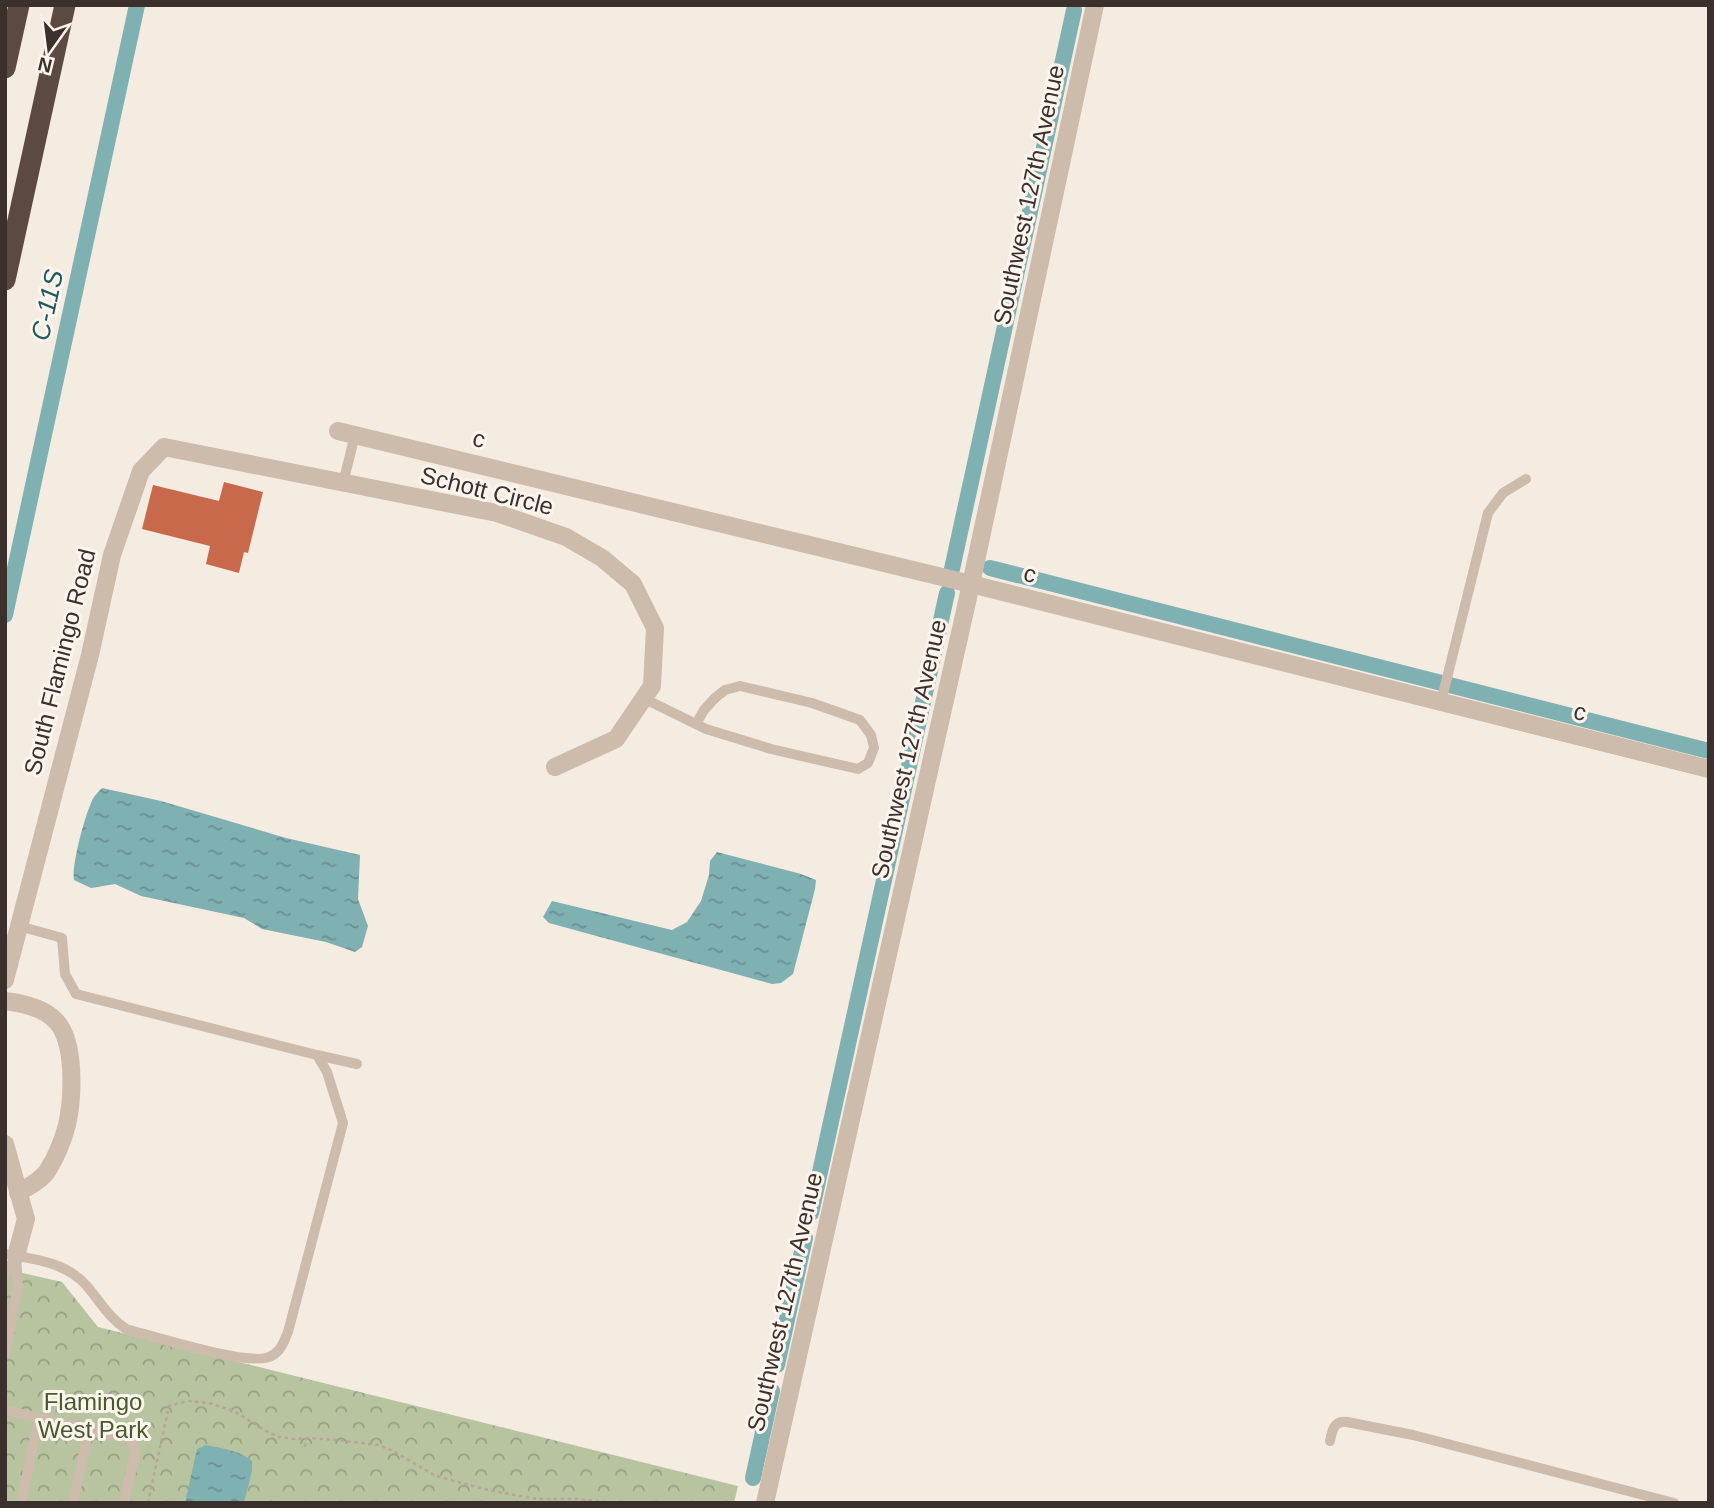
<svg xmlns="http://www.w3.org/2000/svg" width="1714" height="1508" font-family="Helvetica,sans-serif">
  <defs>
    <pattern id="park-crowns" width="20" height="18" patternUnits="userSpaceOnUse" patternTransform="scale(1.75)"><rect width="20" height="18" fill="#b8c4a0"/><path d="M2 6a3 3 0 1 1 6 0M12 15a3 3 0 1 1 6 0" fill="none" stroke="#97a083"/></pattern>
    <pattern id="water-ripples" width="26" height="14" patternUnits="userSpaceOnUse" patternTransform="scale(1.75)"><rect width="26" height="14" fill="#7fb0b2"/><path d="M2 4q2-2 4 0t4 0M15 11q2-2 4 0t4 0" fill="none" stroke="#699091"/></pattern>
  </defs>
  <rect width="100%" height="100%" fill="#f4ebe1"/>
  <path fill="url(#park-crowns)" d="M5,1269L62,1282L98,1327L738,1486L734,1503H5Z"/>
  <path fill="url(#water-ripples)" d="M102,788L161,801L286,838L360,855L358,899L368,926L362,947L355,952L326,942L262,929L244,918L141,896L115,884L91,888L74,880C71,866 86,810 94,797C96,794 99,791 102,788Z
    M717,852L801,874L816,880L815,889L793,974L781,983L772,984L549,923L543,917L552,901L672,930L687,922L701,901L709,875L710,861Z
    M206,1445C221,1448 241,1451 252,1461V1471L244,1503H185L197,1449Z"/>
  <g fill="none" stroke-linecap="round" stroke-linejoin="round">
    <path stroke="#7fb0b2" stroke-width="16" d="M990,568L1709,751
      M952,569L1074,10
      M5,615L137,5
      M811,1213L947,593
      M777,1365L805,1238
      M753,1478L772,1391"/>
  </g>
  <path fill="#c8694b" d="M224,482L263,492L248,553L244,552L239,573L206,564L210,546L142,529L153,485L219,501Z"/>
  <g fill="none" stroke-linecap="round" stroke-linejoin="round">
    <path stroke="#b9a596" stroke-width="2.5" stroke-dasharray="3.5 3.5" stroke-linecap="butt" d="M305,1447V1438
      M148,1503L169,1406L188,1401L209,1403L234,1411L266,1431L279,1437L293,1439L308,1438L337,1440L378,1445L393,1451L436,1476L488,1490L537,1499H577L615,1503"/>
    <path stroke="#cdbbac" stroke-width="10" d="M343,483L355,435
      M643,698L706,729L771,749L858,769L868,763L874,748L871,735L860,720L812,703L740,686L725,690L715,698L704,710L696,724
      M1441,702L1488,513L1503,493L1526,479
      M317,1055L357,1064
      M5,1254C34,1259 65,1262 86,1285C99,1300 109,1318 126,1329C153,1336 248,1366 269,1357C281,1352 283,1343 288,1332L343,1123L327,1072L317,1055L76,994L65,974L62,938L19,926
      M5,1275L16,1256
      M5,1355L18,1286L16,1256
      M5,1410L127,1438C134,1442 135,1446 135,1454L124,1503
      M1330,1441C1332,1431 1334,1420 1347,1422L1413,1435L1674,1503
      M21,1503L39,1418
      M73,1503L89,1429"/>
    <path stroke="#cdbbac" stroke-width="18" d="M338,431L971,584L1709,769
      M5,980L90,655L112,555L141,471L164,447L497,513L566,537L602,558L633,584L655,628L652,686L616,739L555,767
      M5,1001C22,1003 43,1008 55,1020C76,1040 73,1098 67,1125C63,1140 56,1157 48,1170C42,1180 28,1187 18,1193
      M5,1144L26,1219L16,1256
      M765,1503L971,584L1095,5"/>
    <path stroke="#5c4a42" stroke-width="21" d="M5,68L19,5
      M5,280L65,5"/>
  </g>
  <g text-anchor="middle" stroke-width="6" stroke-linejoin="round" paint-order="stroke">
    <g font-size="24" fill="#3b302b" stroke="#fbf5ee">
      <text transform="translate(1029 195) rotate(-78)" y="8">Southwest 127th Avenue</text>
      <text transform="translate(479 439) rotate(14)" y="8">c</text>
      <text transform="translate(487 491) rotate(14)" y="8">Schott Circle</text>
      <text transform="translate(1030 574) rotate(14)" y="8">c</text>
      <text transform="translate(60 662) rotate(-76)" y="8">South Flamingo Road</text>
      <text transform="translate(1580 712) rotate(14)" y="8">c</text>
      <text transform="translate(909 749) rotate(-77)" y="8">Southwest 127th Avenue</text>
      <text transform="translate(785 1302) rotate(-77)" y="8">Southwest 127th Avenue</text>
    </g>
    <g font-size="24" fill="#4a5a2e" stroke="#fbf5ee">
      <text x="93" y="1410">Flamingo<tspan x="93" dy="28">West Park</tspan></text>
    </g>
    <g font-size="26" font-style="italic" fill="#1f5a5e" stroke="#fbf5ee">
      <text transform="translate(47 305) rotate(-78)" y="9">C-11S</text>
    </g>
  </g>
  <rect width="1714" height="1508" fill="none" stroke="#3b302b" stroke-width="14"/>
  <g transform="translate(49 49) rotate(194)" stroke="#fbf5ee" stroke-width="5" paint-order="stroke">
  <path d="M0-5L12 26L0 18L-12 26Z" fill="#3b302b"/>
  <text y="-10" font-size="19" font-weight="bold" text-anchor="middle" fill="#3b302b">N</text>
  </g>
</svg>
